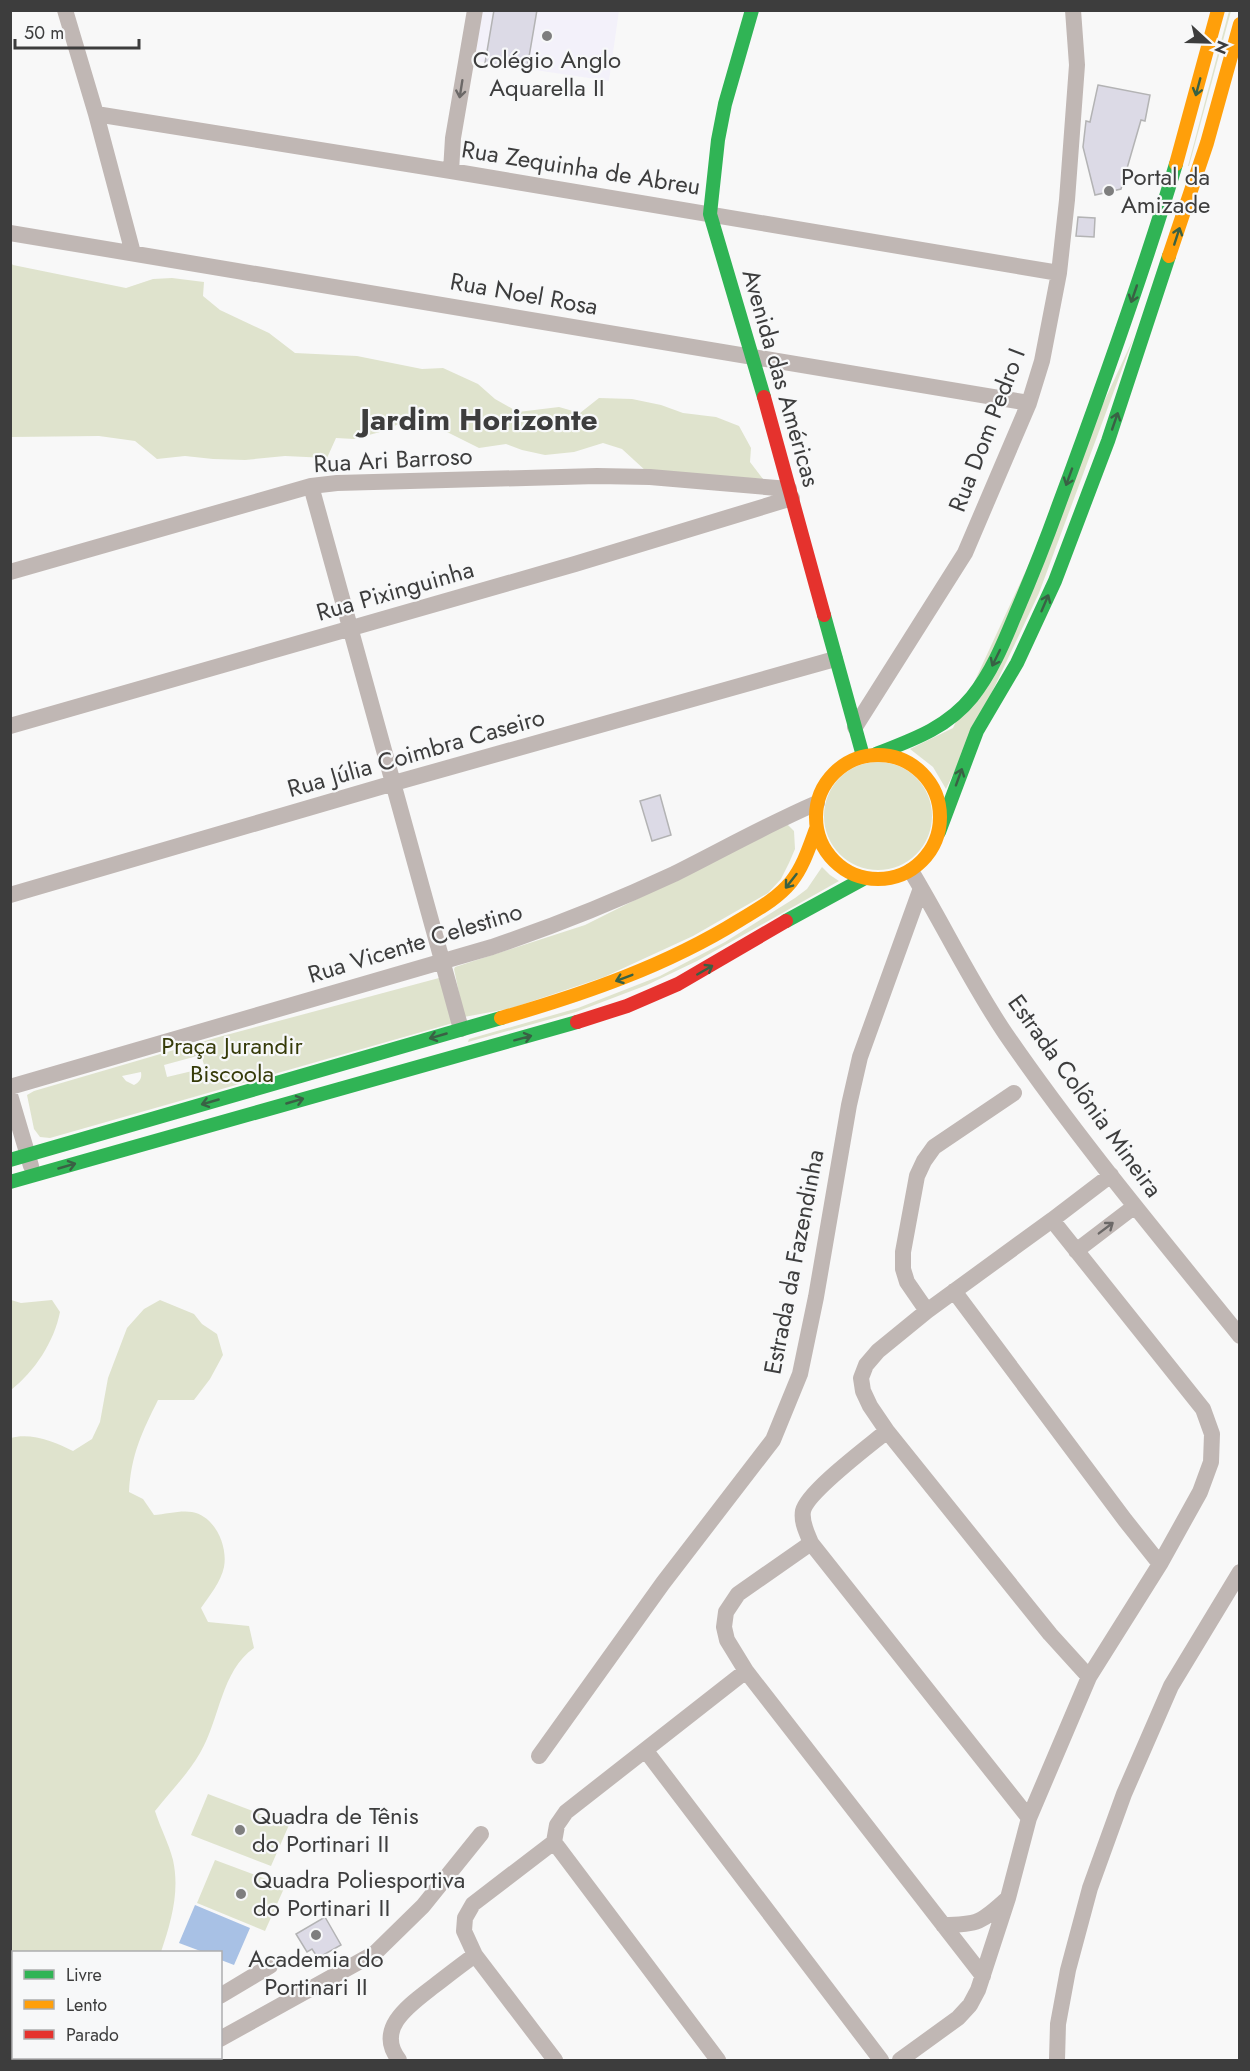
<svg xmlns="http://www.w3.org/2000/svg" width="1250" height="2071" font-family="Jost,sans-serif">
  <rect width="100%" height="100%" fill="#f8f8f8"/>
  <path fill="#f3f1fa" d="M482,11H619L609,81L475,61Z"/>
  <path fill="#dfe3cd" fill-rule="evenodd" d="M1229,11H1231L1189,166H1188Z
    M10,262L13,265L126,288L153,279L172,278L204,282L203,296L220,310L269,333L295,353L357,356L422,369L443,368L478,384L495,399L518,412L559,407L580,413L599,398L632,399L661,405L683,413L716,417L739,426L751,448L750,462L763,479L646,471L622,449L603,443L574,452L545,455L522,450L506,444L479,448L429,423L408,420L380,432L354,439L336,438L327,458L285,456L245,460L213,459L185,456L157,459L135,441L99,436L11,437Z
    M1134,337L1039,593L946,789L933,767L910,749L953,728Z
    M824 816a54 54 0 1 1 108 0a54 54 0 1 1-108 0Z
    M787,824L794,831L795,849L789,863L781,879L768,893L693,936L604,977L512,1008L464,1017L454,969L455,967L585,925Z
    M822,867L830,875L839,881L697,961L647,985L576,1012L468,1042L469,1039L578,1008L660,976L725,942L795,898L807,889Z
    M439,978L453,1023L50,1138L40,1137L34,1129L27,1095L34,1091L215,1038ZM201,1055L205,1068L167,1077L164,1065ZM141,1072C142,1078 140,1082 134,1085L126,1081L122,1076Z
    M11,1300L21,1303L52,1300L60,1312C54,1342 35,1371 11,1390Z
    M160,1300L194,1314L202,1324L217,1334L223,1355L210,1379L194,1400H158C142,1432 131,1455 129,1492L143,1499L154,1515C166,1514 181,1510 192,1512C215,1516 228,1546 224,1567C221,1582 209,1596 201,1608L208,1622L249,1626L254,1648C221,1671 220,1719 200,1753C188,1774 170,1792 155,1811C160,1827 169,1844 173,1860C180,1892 171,1922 161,1952H14V2058H77L71,2060H11V1438C30,1432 56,1442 73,1451L92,1439L100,1422L108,1378L127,1328L144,1309Z
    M208,1794L289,1825L271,1866L191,1835Z
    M215,1860L285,1886L265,1931L197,1903Z"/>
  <path fill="#a8c1e5" d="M195,1905L250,1928L234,1965L221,1960L220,1952H203L179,1943Z"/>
  <path fill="#dcdae6" stroke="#b3b3b4" stroke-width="1.5" d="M494,10H537L527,69L485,63Z
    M1098,85L1150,95L1145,121L1141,120L1121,189L1095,195L1083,147L1086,121L1090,122Z
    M1078,217L1095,218L1094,237L1076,236Z
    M660,795L671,835L652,841L640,801Z
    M325,1917L341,1945L318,1958L312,1949L307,1952L296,1934Z"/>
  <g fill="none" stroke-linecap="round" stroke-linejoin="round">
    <path stroke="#c0b7b4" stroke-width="16" d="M65,10L96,114L133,253
      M96,114L451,171L1059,273
      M451,171L453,138L475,10
      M10,233L1029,403
      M311,486L461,1029
      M10,572L311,486L337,483L597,476L650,477L789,489
      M10,726L575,564L792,498
      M855,727L965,553L1029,403L1042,361L1059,273L1067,200L1077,65L1073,10
      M911,871C943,924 970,981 1005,1033C1077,1138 1160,1237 1240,1336
      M10,895L394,783L835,659
      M10,1087L492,947C554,926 614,902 674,874C722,850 768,824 817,803
      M10,1095L31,1166
      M1076,1251L1135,1206
      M954,1291L1125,1520L1160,1564
      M927,1311L907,1282L903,1269V1252L917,1176L924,1161L934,1147L1014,1093
      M887,1431C869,1446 807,1492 803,1511C801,1522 807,1533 811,1543L1029,1818
      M811,1543L738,1594L726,1612L724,1627L727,1640L746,1671L983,1976
      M1089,1677L1050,1634L887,1431L870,1406L863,1391L861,1378L866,1365L878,1351L927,1311L1052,1220L1111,1175
      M646,1751L881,2060
      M539,1756L663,1583L773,1440L800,1374L816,1297L849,1105L860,1057L921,888
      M554,1842L473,1904L465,1918L464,1931L475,1955L555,2060
      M943,1925C978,1925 982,1922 1007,1899
      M220,1996L270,1966
      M220,2039L375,1953L423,1906L481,1834
      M113,2060L114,2058
      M153,2060L154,2058
      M195,2060L197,2058
      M399,2060C374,2028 411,2004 434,1986C447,1976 461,1965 475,1955
      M718,2060L554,1842L557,1825L566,1812L746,1671
      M900,2060L958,2018L970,2005L978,1990L1008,1898L1029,1818L1089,1677L1160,1564L1200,1492L1211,1462L1212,1434L1203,1409L1052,1220
      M1057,2060L1058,2024L1068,1970L1090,1888L1124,1794L1171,1686L1240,1572"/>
    <path stroke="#30b455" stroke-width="14" d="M752,10L725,104L718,140L710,214L764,397
      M824,615L863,756
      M876,754C912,740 947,728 972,697C992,672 1004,642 1016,613C1031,578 1045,543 1058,507C1100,394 1141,280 1176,164
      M939,832L977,731L1017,663L1055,581L1108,441L1169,256
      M786,921L863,879
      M10,1160L501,1018
      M10,1182L577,1022"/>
    <path stroke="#ff9f0a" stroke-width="14" d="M1176,164L1218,10
      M1169,256L1207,143L1240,24
      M816 817a62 62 0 1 1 124 0a62 62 0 1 1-124 0Z
      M501,1018C584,994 666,966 740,920C758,909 777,899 791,882C803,867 809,848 816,829"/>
    <path stroke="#e5322d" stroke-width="14" d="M764,397L824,615
      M577,1022L627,1006L678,984L786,921"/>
  </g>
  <defs><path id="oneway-shaft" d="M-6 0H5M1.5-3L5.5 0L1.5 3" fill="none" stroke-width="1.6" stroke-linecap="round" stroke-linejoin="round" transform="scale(1.5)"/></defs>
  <g stroke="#396144">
    <use href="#oneway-shaft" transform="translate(1198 87) rotate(105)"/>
    <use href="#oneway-shaft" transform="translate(1177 236) rotate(-72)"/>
    <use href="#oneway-shaft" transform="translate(1134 294) rotate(109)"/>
    <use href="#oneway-shaft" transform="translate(1115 421) rotate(-71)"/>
    <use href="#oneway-shaft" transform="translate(1069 477) rotate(110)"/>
    <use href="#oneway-shaft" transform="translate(1045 603) rotate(-67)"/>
    <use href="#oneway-shaft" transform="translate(996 658) rotate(116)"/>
    <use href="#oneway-shaft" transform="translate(959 777) rotate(-70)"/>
    <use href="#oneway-shaft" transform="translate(791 881) rotate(128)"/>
    <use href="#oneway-shaft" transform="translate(705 970) rotate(-30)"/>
    <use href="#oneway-shaft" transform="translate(624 978) rotate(159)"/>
    <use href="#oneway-shaft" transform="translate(438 1036) rotate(164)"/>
    <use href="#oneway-shaft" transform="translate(523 1038) rotate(-15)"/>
    <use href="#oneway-shaft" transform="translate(295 1101) rotate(-16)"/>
    <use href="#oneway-shaft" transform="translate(210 1102) rotate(164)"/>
    <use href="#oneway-shaft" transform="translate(67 1166) rotate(-16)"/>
  </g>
  <g stroke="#6b6867">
    <use href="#oneway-shaft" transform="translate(461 89) rotate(99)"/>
    <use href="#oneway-shaft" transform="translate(1106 1228) rotate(-37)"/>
  </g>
  <g fill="#7e7e7e" stroke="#f7f8f9" stroke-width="2">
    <circle cx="547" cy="36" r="6"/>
    <circle cx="1109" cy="191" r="6"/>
    <circle cx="240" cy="1830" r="6"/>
    <circle cx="241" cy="1894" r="6"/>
    <circle cx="316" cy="1935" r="6"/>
  </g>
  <g text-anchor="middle" stroke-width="4.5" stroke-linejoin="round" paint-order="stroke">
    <g font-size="24" fill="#3d3d3d" stroke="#f7f8f9" text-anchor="start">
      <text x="547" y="68" text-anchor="middle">Colégio Anglo<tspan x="547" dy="28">Aquarella II</tspan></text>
      <text x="1121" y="185">Portal da<tspan x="1121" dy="28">Amizade</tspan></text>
      <text x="252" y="1824">Quadra de Tênis<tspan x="252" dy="28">do Portinari II</tspan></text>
      <text x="253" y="1888">Quadra Poliesportiva<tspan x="253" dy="28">do Portinari II</tspan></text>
      <text x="316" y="1967" text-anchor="middle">Academia do<tspan x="316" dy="28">Portinari II</tspan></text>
    </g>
    <g font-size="24" fill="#3d3d3d" stroke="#f7f8f9">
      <text transform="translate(581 168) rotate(9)" y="8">Rua Zequinha de Abreu</text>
      <text transform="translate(524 294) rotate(10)" y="8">Rua Noel Rosa</text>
      <text transform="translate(781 378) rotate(74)" y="8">Avenida das Américas</text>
      <text transform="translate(987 430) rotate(-69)" y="8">Rua Dom Pedro I</text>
      <text transform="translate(393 460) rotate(-3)" y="8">Rua Ari Barroso</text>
      <text transform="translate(395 591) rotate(-16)" y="8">Rua Pixinguinha</text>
      <text transform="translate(416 753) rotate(-16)" y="8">Rua Júlia Coimbra Caseiro</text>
      <text transform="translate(415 943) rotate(-17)" y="8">Rua Vicente Celestino</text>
      <text transform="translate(1085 1096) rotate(54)" y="8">Estrada Colônia Mineira</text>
      <text transform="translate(794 1262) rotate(-79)" y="8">Estrada da Fazendinha</text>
    </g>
    <g font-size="24" fill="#363b09" stroke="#f7f8f9">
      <text x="232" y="1054">Praça Jurandir<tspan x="232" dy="28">Biscoola</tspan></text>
    </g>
    <g font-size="30" font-weight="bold" fill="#3d3d3d" stroke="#f7f8f9">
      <text x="479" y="430">Jardim Horizonte</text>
    </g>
  </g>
  <rect width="1250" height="2071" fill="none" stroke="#3d3d3d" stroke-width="24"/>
  <rect x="12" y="1951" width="210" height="108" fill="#f7f8f9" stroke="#adadae" stroke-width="1.5"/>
  <rect x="24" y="1970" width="30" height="9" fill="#30b455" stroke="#adadae" stroke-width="1.5"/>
  <text x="66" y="1981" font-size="18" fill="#3d3d3d">Livre</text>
  <rect x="24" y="2000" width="30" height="9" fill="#ff9f0a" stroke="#adadae" stroke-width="1.5"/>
  <text x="66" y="2011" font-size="18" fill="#3d3d3d">Lento</text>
  <rect x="24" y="2030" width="30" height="9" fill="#e5322d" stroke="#adadae" stroke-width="1.5"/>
  <text x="66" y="2041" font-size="18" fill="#3d3d3d">Parado</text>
  <g transform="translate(1208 42) rotate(112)" stroke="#f7f8f9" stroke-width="4.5" paint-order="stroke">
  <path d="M0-4.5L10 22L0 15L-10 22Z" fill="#3d3d3d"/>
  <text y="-9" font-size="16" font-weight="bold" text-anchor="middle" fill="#3d3d3d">N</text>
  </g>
  <path d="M15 39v9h124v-9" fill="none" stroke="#3d3d3d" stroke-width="3"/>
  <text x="24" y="39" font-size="18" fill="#3d3d3d" stroke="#f7f8f9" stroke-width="4.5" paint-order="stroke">50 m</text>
</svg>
